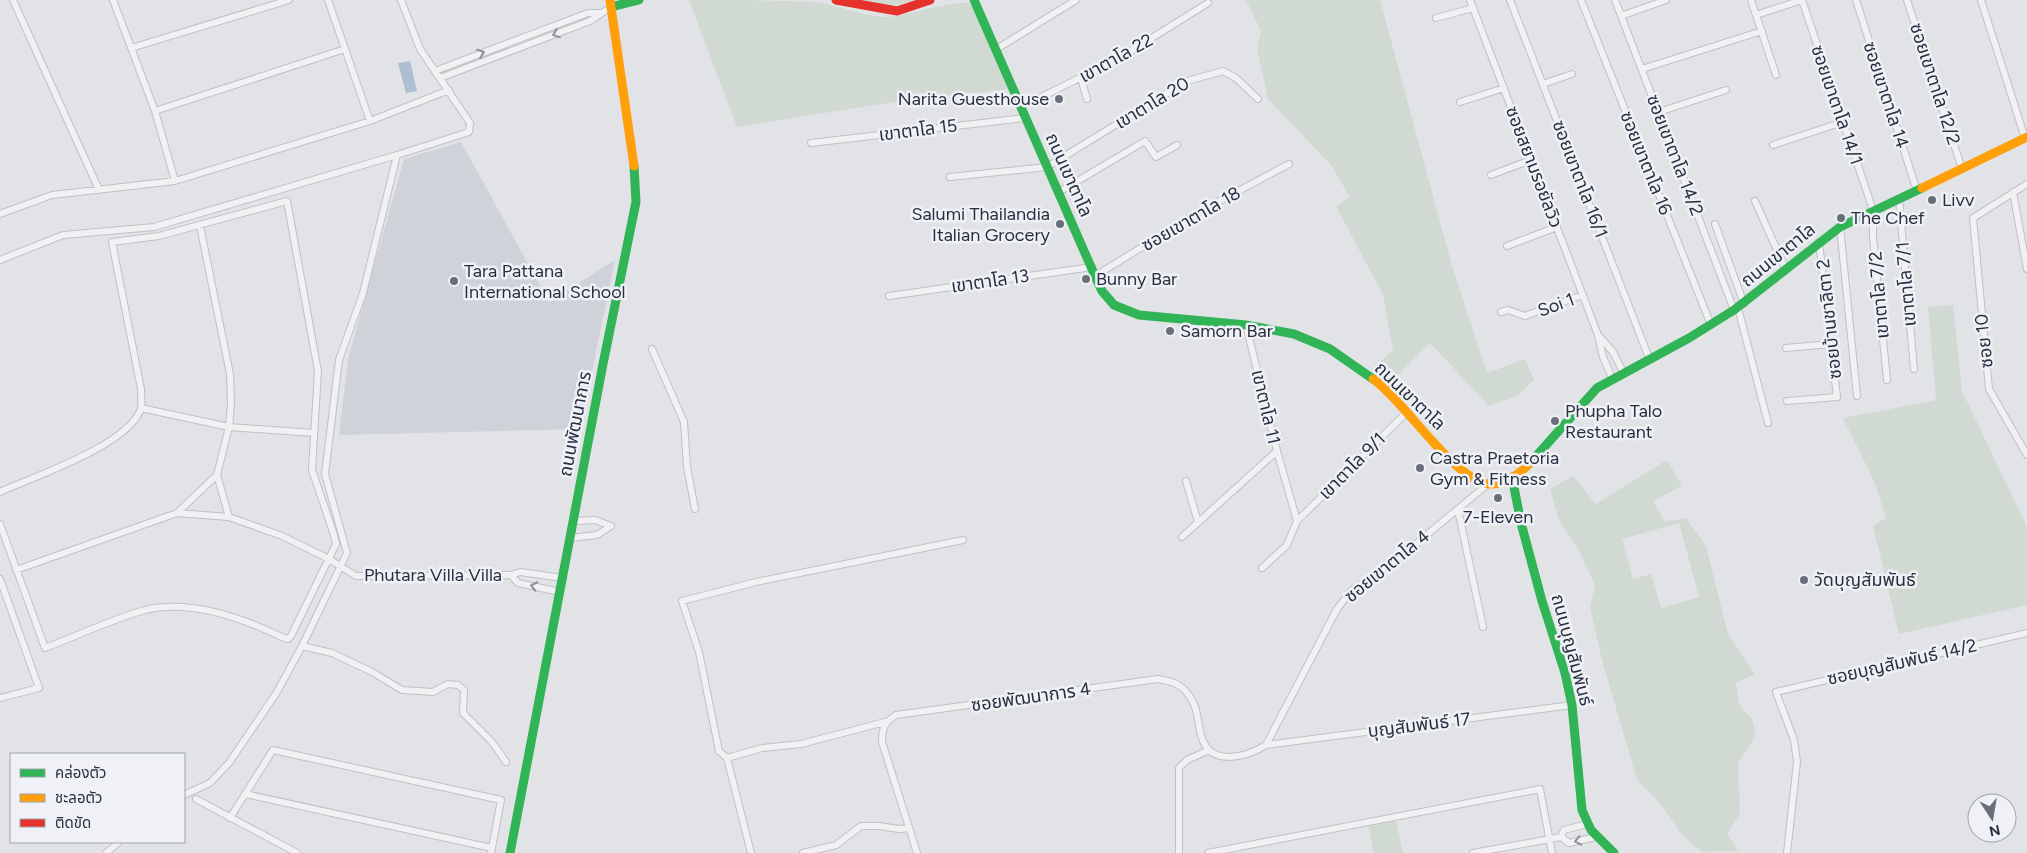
<svg xmlns="http://www.w3.org/2000/svg" width="2027" height="853" font-family="Figtree,'Noto Sans Thai',sans-serif">
  <style>
    .built { fill: #cfd2d9 }
    .green { fill: #d1dad2; fill-rule: evenodd }
    .water { fill: #b0bed1 }
    .lines { fill: none; stroke-linecap: round; stroke-linejoin: round }
    .street-casing { stroke: #bfc1c4; stroke-width: 8 }
    .street { stroke: #f1f1f3; stroke-width: 6 }
    .fast { stroke: #30b455; stroke-width: 9 }
    .slow { stroke: #ff9f0a; stroke-width: 9 }
    .jam { stroke: #e5322d; stroke-width: 9 }
    .oneway { stroke: #8c9099 }
    .poi-dot { fill: #696f79; stroke: #eff1f6; stroke-width: 2 }
    .labels { text-anchor: middle; stroke-width: 5; stroke-linejoin: round; paint-order: stroke }
    .street-label { font-size: 18px; fill: #28303f; stroke: #eff1f6 }
    .poi-label { font-size: 18px; fill: #28303f; stroke: #eff1f6; text-anchor: start }
  </style>
  <rect width="100%" height="100%" fill="#e1e3e6"/>
  <path class="built" d="M461,142L549,302L615,260L580,429L339,435L348,359L404,159Z"/>
  <path class="green" d="M689,0C731,0 774,0 815,2C838,5 865,17 886,17C904,16 956,0 968,3C981,14 1000,70 1008,89L881,104L737,127Z
    M859,0H914L895,6Z
    M1246,0H1380L1452,266L1487,373L1525,359L1534,380L1518,395L1489,406L1430,343L1389,384L1374,366L1393,351L1383,295L1336,206L1350,197L1331,165L1268,99L1257,48L1261,31Z
    M1953,305L1962,391L2027,527V605L1899,634L1873,526L1886,518L1875,483L1843,418L1936,400L1928,307Z
    M1667,460L1682,486L1653,501L1665,522L1686,518L1706,546L1728,634L1755,674L1736,683L1739,704L1752,719L1756,735L1738,763L1740,813L1727,834L1738,851L1702,852L1682,835L1659,802L1637,780L1602,660L1590,607L1595,585L1579,551L1559,520L1550,489L1573,476L1596,504ZM1679,523L1699,597L1661,608L1651,574L1633,579L1622,539Z
    M1396,820L1403,853H1374L1368,825Z"/>
  <path class="water" d="M410,61L417,91L406,93L398,63Z"/>
  <g class="lines">
    <g class="street-casing">
      <path id="street" d="M13,0L99,190
        M113,0L155,111L175,181
        M328,0L370,121
        M1470,0L1598,335L1603,357L1612,378
        M1510,0L1649,358
        M1581,0L1711,325
        M1615,0L1734,310
        M1751,0L1776,75
        M1802,0L1873,210V237L1887,380
        M1856,0L1917,191
        M1907,0L1962,169
        M1981,0L2025,138
        M1756,15L1802,0
        M1621,16L1666,0
        M1436,18L1473,8
        M131,48L289,0
        M995,50L1076,0
        M1642,69L1762,31
        M435,71L588,13H600
        M440,78L590,21L611,7
        M1081,78L1087,99
        M1543,84L1572,74
        M1460,102L1504,88
        M1021,107L1118,59L1208,3
        M155,111L345,49
        M1659,112L1726,90
        M811,143L1025,118
        M1773,145L1843,122
        M1491,175L1531,160
        M950,177L1047,167L1187,81L1223,71L1236,78L1258,99
        M2027,184L1973,218L1989,389L2027,455
        M1059,192L1145,141L1156,157L1177,145
        M2013,192L2027,269
        M1899,199L1914,369
        M1755,201L1786,270
        M0,214L52,195L175,181L370,121L449,90
        M1715,224L1744,304
        M1840,227L1857,396
        M1507,246L1557,227
        M0,260L63,235L154,227L397,155
        M1095,276L1201,211L1289,164
        M889,296L1092,267
        M1738,308L1768,423
        M1501,312L1508,310L1525,316L1582,295
        M1246,325L1277,451L1297,521L1287,545L1262,568
        M1599,336L1613,352L1623,372
        M1786,348L1832,344
        M652,349L684,422L687,467L695,509
        M1787,401L1837,397L1819,242
        M141,408L229,427L314,433
        M217,475L229,517
        M1186,481L1198,522
        M0,492C35,476 127,446 141,409C142,404 141,395 141,389L112,242L159,236L287,201L318,371L312,470L334,535L336,544L291,636L288,639L284,638C243,618 190,599 145,610C112,619 77,636 45,648L0,524
        M1458,510L1483,627
        M177,513L217,475L229,427L231,403L230,374L200,226
        M574,521L595,520L611,526
        M1297,521L1407,412
        M1182,537L1277,451
        M570,538L597,535L611,526
        M16,570L177,513L229,517L282,536L329,559L356,576L511,575L520,572L563,578
        M511,575L518,583L560,592
        M0,579L39,688L0,698
        M302,646L332,653L372,672L402,690L433,692L448,684L458,685L464,690L463,713L492,742L506,762
        M885,722L801,744L762,748L727,758L719,751L699,652L682,601L756,582L963,540
        M1266,745L1337,609L1351,591L1400,557L1488,484
        M727,758L751,853
        M245,794L492,848
        M184,795L210,783L229,763L277,692L302,646L347,553L325,474L339,360L363,293L397,155L469,132L470,123L420,49L401,0
        M196,799L297,853
        M230,818L273,750L501,800L491,853
        M1561,837L1569,843L1596,837
        M1561,837L1564,830L1587,824
        M106,853L119,842
        M803,853L836,845L861,826H879L899,829L909,828
        M917,853L882,742C882,728 884,723 896,715L1158,679C1170,681 1180,683 1188,694C1198,706 1197,720 1201,735C1209,767 1245,758 1266,745L1572,705
        M1179,853V768L1187,760L1209,750
        M1208,853L1540,789L1552,853
        M1473,853L1561,837
        M1787,853L1797,762L1794,740L1776,692L2027,633"/>
    </g>
    <use href="#street" class="street"/>
    <path class="fast" d="M974,0L1095,276L1102,291L1114,305L1139,315L1246,325L1294,334L1330,349L1373,379
      M611,7L639,0
      M1530,463L1597,388L1689,338L1734,310L1840,227L1922,188
      M1512,477L1521,523L1542,601L1565,673L1572,705L1582,810L1591,830L1614,853
      M510,853L603,364L636,202L634,166"/>
    <path class="slow" d="M610,0L634,166
      M1922,188L2027,137
      M1373,379C1404,400 1455,482 1490,484C1505,485 1520,473 1530,463"/>
    <path class="jam" d="M836,0L897,11L930,0"/>
  </g>
  <defs><path id="oneway-chevron" d="M-2-3.5L2.5 0L-2 3.5" fill="none" stroke-width="1.6" stroke-linecap="round" stroke-linejoin="round" transform="scale(1.25)"/></defs>
  <g class="oneway">
    <use href="#oneway-chevron" transform="translate(556 34) rotate(159)"/>
    <use href="#oneway-chevron" transform="translate(481 53) rotate(-21)"/>
    <use href="#oneway-chevron" transform="translate(534 586) rotate(-168)"/>
    <use href="#oneway-chevron" transform="translate(1578 841) rotate(167)"/>
  </g>
  <g class="poi-dot">
    <circle cx="1059" cy="99" r="5"/>
    <circle cx="1932" cy="200" r="5"/>
    <circle cx="1841" cy="218" r="5"/>
    <circle cx="1060" cy="224" r="5"/>
    <circle cx="1086" cy="279" r="5"/>
    <circle cx="454" cy="281" r="5"/>
    <circle cx="1170" cy="331" r="5"/>
    <circle cx="1555" cy="421" r="5"/>
    <circle cx="1420" cy="468" r="5"/>
    <circle cx="1498" cy="498" r="5"/>
    <circle cx="1804" cy="580" r="5"/>
  </g>
  <g class="labels">
    <g class="street-label">
      <text transform="translate(1116 58) rotate(-29)" y="6">เขาตาโล 22</text>
      <text transform="translate(1935 84) rotate(72)" y="6">ซอยเขาตาโล 12/2</text>
      <text transform="translate(1886 95) rotate(72)" y="6">ซอยเขาตาโล 14</text>
      <text transform="translate(1152 103) rotate(-31)" y="6">เขาตาโล 20</text>
      <text transform="translate(1837 105) rotate(71)" y="6">ซอยเขาตาโล 14/1</text>
      <text transform="translate(918 130) rotate(-7)" y="6">เขาตาโล 15</text>
      <text transform="translate(1675 155) rotate(69)" y="6">ซอยเขาตาโล 14/2</text>
      <text transform="translate(1646 163) rotate(68)" y="6">ซอยเขาตาโล 16</text>
      <text transform="translate(1534 167) rotate(69)" y="6">ซอยสยามรอยัลวิว</text>
      <text transform="translate(1069 175) rotate(66)" y="6">ถนนเขาตาโล</text>
      <text transform="translate(1580 179) rotate(69)" y="6">ซอยเขาตาโล 16/1</text>
      <text transform="translate(1191 219) rotate(-30)" y="6">ซอยเขาตาโล 18</text>
      <text transform="translate(1778 255) rotate(-39)" y="6">ถนนเขาตาโล</text>
      <text transform="translate(990 281) rotate(-8)" y="6">เขาตาโล 13</text>
      <text transform="translate(1906 284) rotate(-95)" y="6">เขาตาโล 7/1</text>
      <text transform="translate(1879 295) rotate(-95)" y="6">เขาตาโล 7/2</text>
      <text transform="translate(1556 305) rotate(-20)" y="6">Soi 1</text>
      <text transform="translate(1829 319) rotate(-96)" y="6">ซอยบ้านชาลิตา 2</text>
      <text transform="translate(1984 341) rotate(-96)" y="6">ซอย 10</text>
      <text transform="translate(1410 396) rotate(44)" y="6">ถนนเขาตาโล</text>
      <text transform="translate(1266 407) rotate(77)" y="6">เขาตาโล 11</text>
      <text transform="translate(575 424) rotate(-79)" y="6">ถนนพัฒนาการ</text>
      <text transform="translate(1352 466) rotate(-45)" y="6">เขาตาโล 9/1</text>
      <text transform="translate(1387 566) rotate(-39)" y="6">ซอยเขาตาโล 4</text>
      <text x="433" y="581">Phutara Villa Villa</text>
      <text transform="translate(1572 650) rotate(75)" y="6">ถนนบุญสัมพันธ์</text>
      <text transform="translate(1902 662) rotate(-13)" y="6">ซอยบุญสัมพันธ์ 14/2</text>
      <text transform="translate(1031 697) rotate(-8)" y="6">ซอยพัฒนาการ 4</text>
      <text transform="translate(1419 725) rotate(-7)" y="6">บุญสัมพันธ์ 17</text>
    </g>
    <g class="poi-label">
      <text x="1049" y="105" text-anchor="end">Narita Guesthouse</text>
      <text x="1942" y="206">Livv</text>
      <text x="1050" y="220" text-anchor="end">Salumi Thailandia<tspan x="1050" dy="21">Italian Grocery</tspan></text>
      <text x="1851" y="224">The Chef</text>
      <text x="464" y="277">Tara Pattana<tspan x="464" dy="21">International School</tspan></text>
      <text x="1096" y="285">Bunny Bar</text>
      <text x="1180" y="337">Samorn Bar</text>
      <text x="1565" y="417">Phupha Talo<tspan x="1565" dy="21">Restaurant</tspan></text>
      <text x="1430" y="464">Castra Praetoria<tspan x="1430" dy="21">Gym &amp; Fitness</tspan></text>
      <text x="1498" y="523" text-anchor="middle">7-Eleven</text>
      <text x="1814" y="586">วัดบุญสัมพันธ์</text>
    </g>
  </g>
  <rect x="10" y="753" width="175" height="90" fill="#eff1f6" stroke="#9fa4ad"/>
  <rect x="20" y="769" width="25" height="8" fill="#30b455" stroke="#9fa4ad"/>
  <text x="55" y="778" font-size="15" fill="#28303f">คล่องตัว</text>
  <rect x="20" y="794" width="25" height="8" fill="#ff9f0a" stroke="#9fa4ad"/>
  <text x="55" y="803" font-size="15" fill="#28303f">ชะลอตัว</text>
  <rect x="20" y="819" width="25" height="8" fill="#e5322d" stroke="#9fa4ad"/>
  <text x="55" y="828" font-size="15" fill="#28303f">ติดขัด</text>
  <g transform="translate(1992 818) rotate(168)"><circle r="24" fill="#eff1f6" stroke="#9fa4ad"/>
  <path d="M0-4L9 19L0 12L-9 19Z" fill="#696f79"/>
  <text y="-8" font-size="14" font-weight="bold" text-anchor="middle" fill="#28303f">N</text>
  </g>
</svg>
